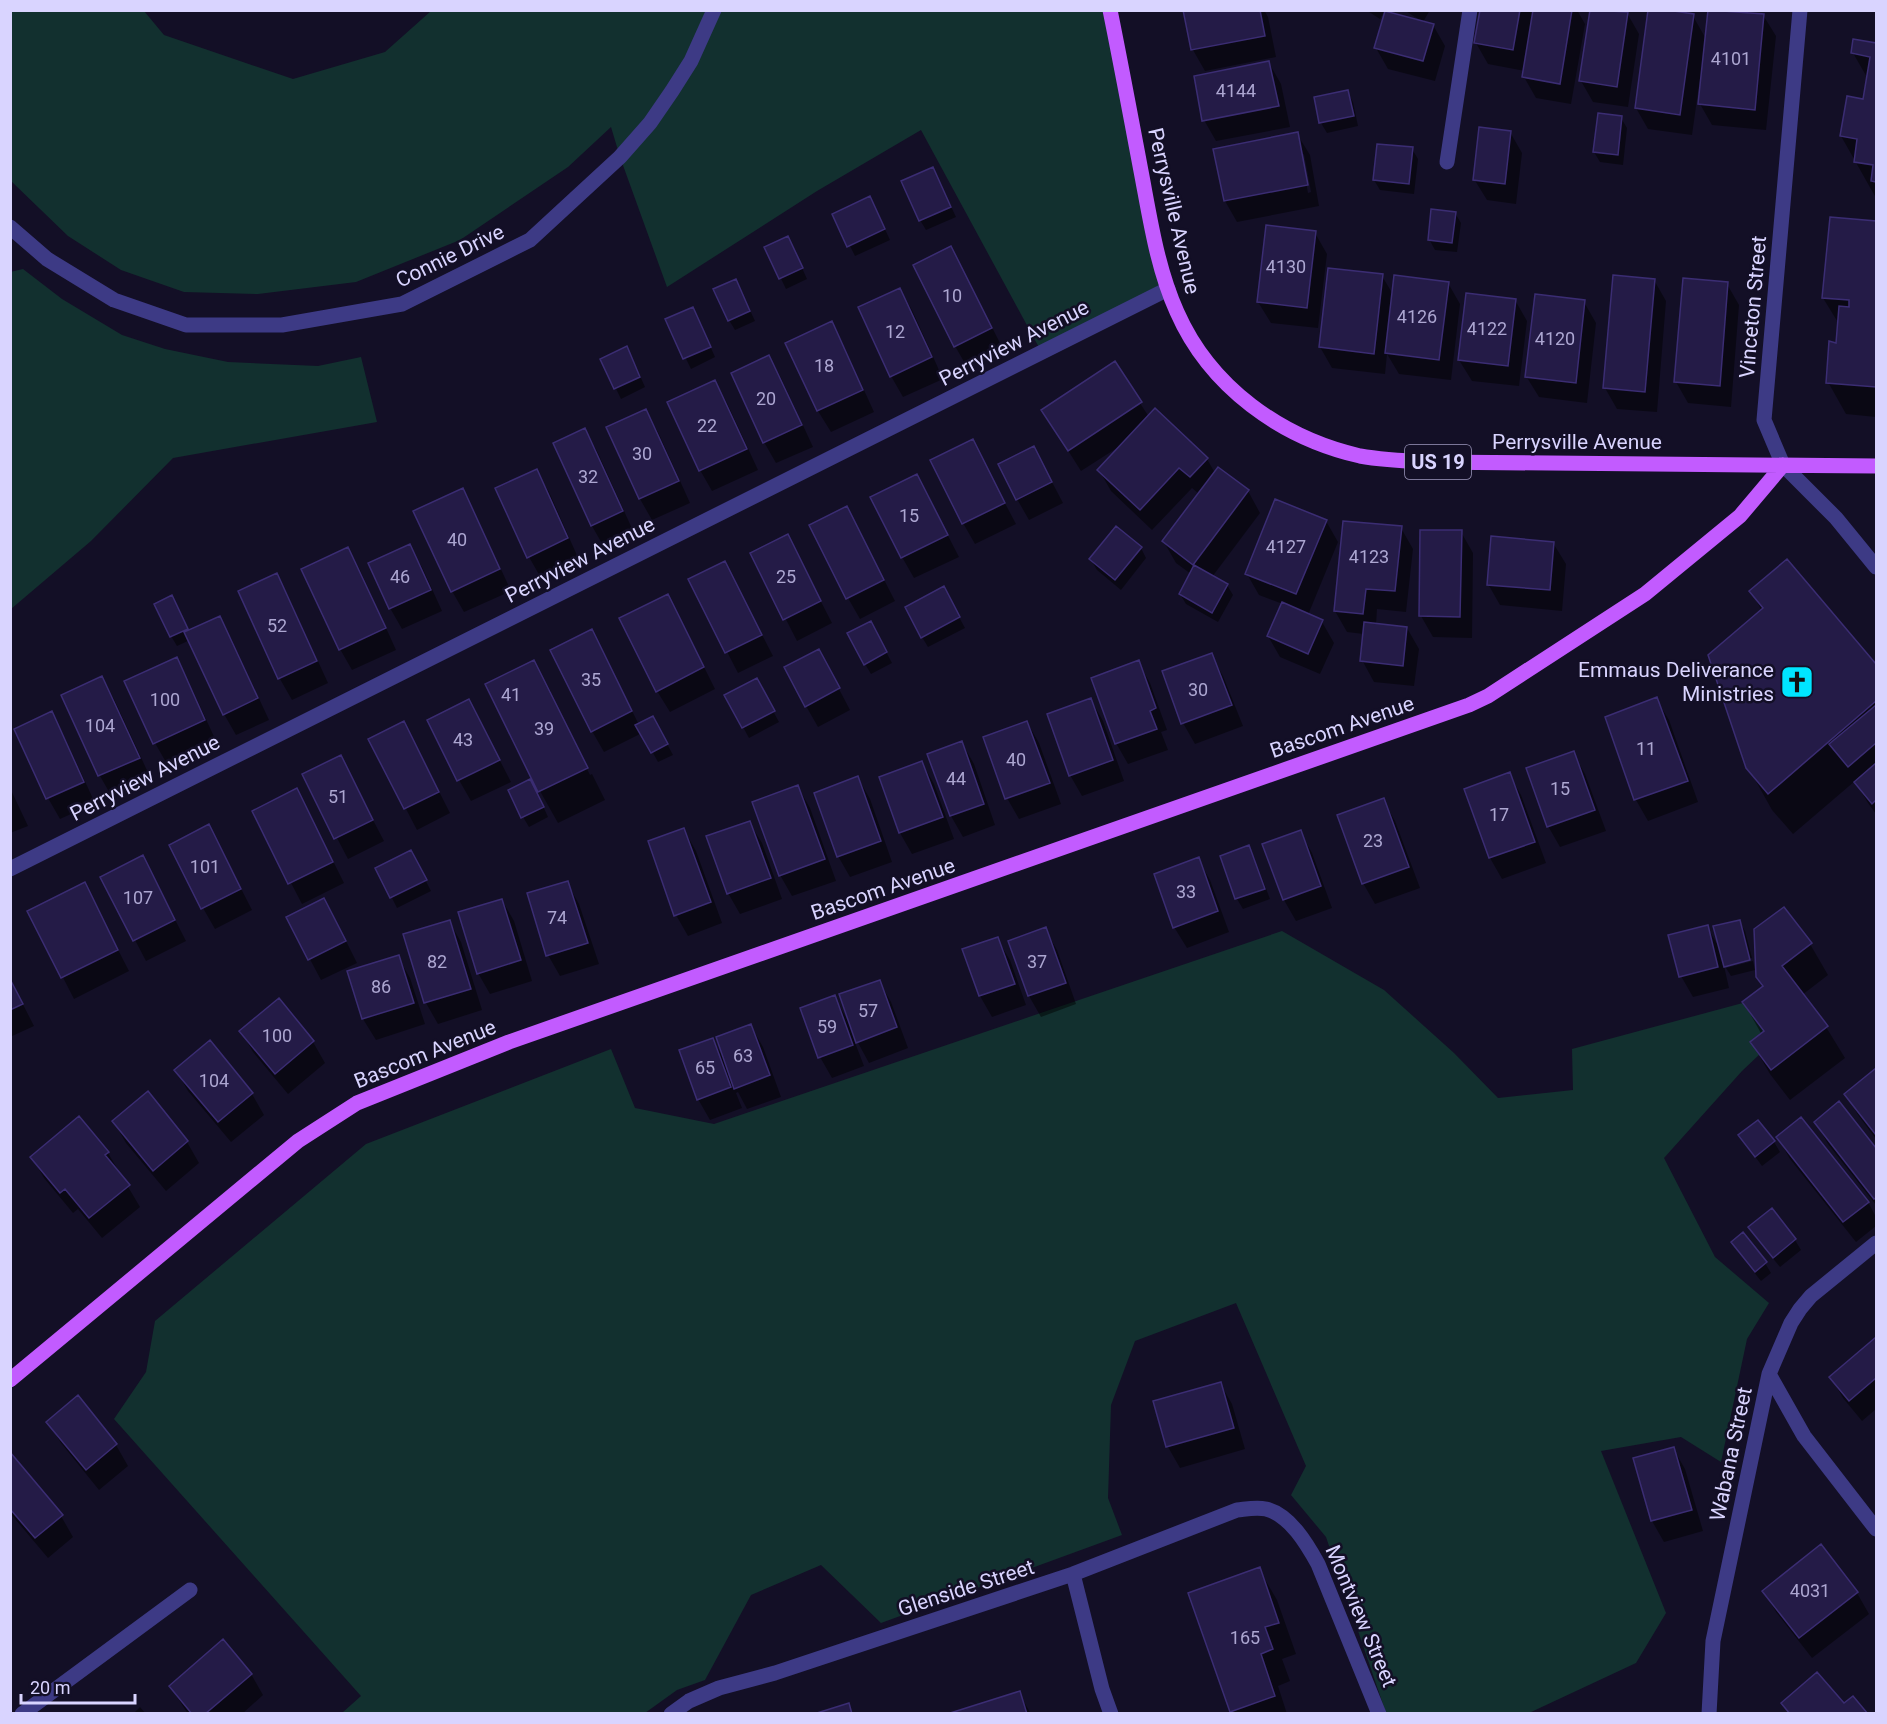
<svg xmlns="http://www.w3.org/2000/svg" width="1887" height="1724" font-family="Roboto,sans-serif">
  <style>
    .green { fill: #12302f }
    .shadow { fill: #0007; fill-rule: evenodd }
    .building { fill: #241b47; stroke: #3b2d73; stroke-width: 1.5 }
    .lines { fill: none; stroke-linecap: round; stroke-linejoin: round }
    .lane { stroke: #3d3a85; stroke-width: 15 }
    .street { stroke: #3d3a85; stroke-width: 15 }
    .primary { stroke: #c25bff; stroke-width: 15 }
    .labels { text-anchor: middle; stroke-width: 5; stroke-linejoin: round; paint-order: stroke }
    .number-label { font-size: 18px; fill: #aca6d1 }
    .shield { fill: #130f26; stroke: #9e99be; stroke-width: 1.5 }
    .shield-label { font-size: 20px; font-weight: bold; fill: #d9d4ff }
    .street-label { font-size: 21px; fill: #d9d4ff; stroke: #130f26 }
    .poi-label { font-size: 21px; fill: #d9d4ff; stroke: #130f26; text-anchor: end }
  </style>
  <rect width="100%" height="100%" fill="#130f26"/>
  <path class="green" d="M10,11H144L164,35L293,79L385,52L431,11H1110L1168,289L1042,353L921,130L817,191L667,287L620,157L611,127L568,167L460,240L356,282L258,294L184,292L121,270L68,236L11,181Z
    M23,269L62,299L122,335L165,349L228,362L318,366L361,357L377,422L173,458L91,541L11,609L10,272Z
    M1282,931L1384,990L1454,1053L1498,1098L1573,1090L1572,1049L1765,997L1782,1033L1742,1071L1664,1158L1715,1257L1769,1303L1747,1339L1721,1462L1681,1437L1601,1451L1666,1613L1636,1663L1529,1713H1386L1326,1537L1291,1495L1306,1466L1236,1303L1135,1341L1111,1405L1108,1498L1122,1535L881,1623L821,1565L751,1595L705,1680L677,1690L645,1713H342L361,1696L114,1419L146,1372L155,1321L366,1144L611,1049L635,1108L714,1124Z"/>
  <path class="shadow" d="M1185,10H1264L1268,17L1276,57L1205,71L1193,50Z
    M1366,10H1385L1380,19Z
    M1404,10H1430L1423,22Z
    M1482,10H1577L1585,24L1571,104L1536,98L1524,77L1525,71L1488,64L1476,43Z
    M1592,10H1611L1627,13L1639,34L1628,107L1593,102L1581,81Z
    M1763,15L1776,36L1766,130L1712,125L1700,104L1702,78H1700L1692,135L1648,129L1636,108L1693,16L1706,39Z
    M1433,25L1445,46L1435,81L1388,69L1376,48Z
    M1855,41L1876,45V198L1841,136L1865,100L1868,79L1853,53Z
    M1269,63L1281,84L1290,127L1216,141L1204,120Z
    M1347,92L1353,102L1358,126L1327,133L1321,123Z
    M1621,118L1627,128L1623,165L1600,162L1594,152Z
    M1510,132L1522,153L1516,204L1487,200L1474,179Z
    M1297,134L1310,155L1319,206L1237,222L1225,201L1214,150ZM1301,154H1304L1311,192L1308,193Z
    M1412,149L1418,159L1414,194L1380,190L1374,180Z
    M938,179L956,217L926,230L920,220Z
    M875,208L890,240L855,256L834,214Z
    M1455,213L1461,223L1457,252L1435,250L1429,239Z
    M1831,219L1876,222V417L1846,414L1828,382L1837,344L1839,324L1823,298Z
    M1315,233L1327,254L1318,328L1271,323L1258,302Z
    M766,248H793L807,279L786,289Z
    M962,268L1003,349L967,367L955,346Z
    M1382,276L1394,296L1448,283L1460,304L1451,380L1399,374L1387,354L1385,374L1332,368L1320,347Z
    M1654,280L1666,301L1657,412L1617,409L1605,388Z
    M1727,284L1739,305L1731,407L1688,403L1676,382Z
    M900,290L912,310L943,379L903,397L891,376Z
    M741,291L755,321L735,330L729,320Z
    M1515,300L1527,321L1519,386L1472,381L1459,360Z
    M1584,302L1596,323L1587,403L1539,397L1526,376Z
    M698,319L715,357L691,369L667,320Z
    M831,323L843,344L874,412L831,432L818,411L787,343Z
    M769,357L781,378L813,447L776,463L764,442L733,374Z
    M632,358L645,387L621,399L602,360Z
    M1114,363L1149,417L1207,459L1215,473L1248,491L1260,513L1212,577L1227,585L1233,595L1218,622L1186,604L1180,594L1191,574L1176,563L1164,542L1199,494L1192,488L1152,530L1111,491L1099,470L1120,446L1081,471L1043,411Z
    M715,382L727,403L758,470L712,491L700,470Z
    M646,411L658,432L690,503L652,520L640,499L608,428Z
    M585,430L597,451L634,533L604,547L592,526L555,444Z
    M972,441L1016,524L975,544L963,523Z
    M1034,448L1063,503L1029,520L1017,499Z
    M536,471L549,492L579,560L541,578L529,557Z
    M462,490L474,511L511,591L464,612L452,591Z
    M928,497L959,557L914,578L902,557Z
    M847,508L895,601L860,619L848,598Z
    M1326,521L1338,542L1308,615L1322,622L1334,643L1320,674L1280,657L1268,636L1283,604L1259,595L1247,574Z
    M1401,528L1413,549L1406,612L1377,609L1376,625L1407,628L1419,649L1414,686L1374,682L1362,660L1364,634L1347,632L1335,611Z
    M1461,532L1473,553L1472,638L1433,637L1421,616Z
    M787,536L832,623L797,641L752,553Z
    M1553,543L1566,564L1562,611L1500,605L1488,584Z
    M409,546L422,567L442,611L402,629L390,608Z
    M1141,548L1146,558L1121,590L1097,570L1091,560Z
    M348,549L360,570L396,650L352,670L340,649Z
    M1787,561L1876,666V814L1868,803L1855,781L1793,834L1772,810L1748,767L1762,611L1751,591Z
    M725,563L773,656L738,673L690,580Z
    M276,575L288,596L328,683L292,700L280,679L240,591Z
    M943,588L965,628L928,647L922,637Z
    M177,607L188,631L219,617L231,638L269,720L236,735L224,714L190,640L177,646L171,636Z
    M679,617L715,689L670,712L657,691Z
    M876,633L892,663L871,674L865,664Z
    M603,652L639,725L658,727L673,755L658,762L642,733L604,752L592,731Z
    M1211,655L1223,676L1243,726L1195,744L1183,723Z
    M176,659L188,680L216,741L167,764L155,743Z
    M534,662L551,692H549L590,775L592,774L605,800L558,823L540,791Z
    M1138,662L1150,683L1167,730L1161,732L1168,750L1128,764L1116,743Z
    M830,672L850,710L818,727L806,706Z
    M102,678L114,699L151,779L112,797L100,776L63,696Z
    M756,680L779,722L749,738L726,696Z
    M1656,699L1669,720L1698,802L1648,821L1636,800L1607,718Z
    M1091,700L1103,721L1124,781L1082,796L1070,775Z
    M469,701L511,782L471,801L459,780Z
    M51,713L63,734L95,803L60,819L48,798L16,730Z
    M1027,722L1039,743L1061,804L1019,819L1007,798Z
    M370,740L415,744L450,813L417,830Z
    M962,743L974,764L995,825L963,837L951,816L929,755Z
    M1573,753L1585,774L1606,831L1560,847L1548,826Z
    M340,757L384,841L348,859L304,775Z
    M922,763L934,784L954,839L912,854L900,833Z
    M1509,774L1521,795L1546,863L1502,879L1490,858L1466,790Z
    M858,778L870,799L892,862L850,877L838,856Z
    M798,787L810,808L836,881L792,896L780,875Z
    M10,788L28,826L10,833Z
    M536,791L548,817L529,827L523,817Z
    M1383,800L1395,821L1420,888L1375,904L1363,883Z
    M308,811L344,883L302,904L254,812Z
    M749,822L762,843L782,899L740,914L728,893Z
    M209,826L252,910L215,929L203,908Z
    M684,830L696,851L722,923L688,936L676,915Z
    M1300,832L1312,853L1332,908L1296,921L1284,900L1264,845Z
    M1248,847L1254,857L1270,899L1243,909L1237,899L1222,857Z
    M143,857L186,941L146,961L102,877Z
    M1198,859L1210,880L1229,932L1187,948L1174,927Z
    M416,862L431,891L397,908L377,868Z
    M567,883L579,904L599,964L560,976L548,955Z
    M84,884L129,971L74,999L29,911Z
    M502,900L514,921L532,981L490,994L478,973Z
    M288,918L336,921L357,963L321,980Z
    M449,921L461,942L482,1010L438,1024L426,1003L405,935Z
    M1739,921L1745,931L1752,958L1724,966L1729,988L1693,997L1681,976L1707,927L1719,947Z
    M1045,929L1057,950L1076,1004L1041,1017L1029,996L1010,942Z
    M997,939L1010,960L1026,1005L992,1017L980,996L964,950Z
    M1810,944L1828,975L1802,995L1826,1027L1845,1058L1790,1100L1770,1074L1752,1043L1762,1035L1744,1003L1763,988L1757,977Z
    M398,957L410,978L425,1024L376,1040L363,1019L349,972Z
    M1753,961L1755,970L1731,976L1726,968Z
    M10,979L34,1026L10,1037Z
    M879,981L891,1002L908,1048L869,1063L856,1039L854,1040L864,1066L832,1078L820,1057L834,996L848,1021Z
    M751,1026L763,1047L781,1097L747,1109L738,1092L736,1093L742,1108L710,1120L698,1099L712,1039L723,1057Z
    M241,1031L313,1042L325,1063L288,1094L253,1052Z
    M210,1043L252,1094L264,1115L231,1142L188,1091L176,1070Z
    M1876,1070V1139L1858,1115L1846,1094Z
    M1839,1104L1876,1150V1205L1828,1144L1816,1123Z
    M114,1122L187,1142L199,1163L166,1191L126,1143Z
    M1740,1136L1774,1142L1780,1152L1762,1166Z
    M1778,1138L1868,1202L1876,1217V1226L1856,1242L1790,1159Z
    M108,1153L140,1207L102,1238L78,1209L73,1213L44,1178L32,1157Z
    M1772,1211L1795,1240L1801,1250L1780,1267L1756,1238L1750,1228Z
    M1733,1242L1765,1263L1771,1273L1761,1281L1738,1252Z
    M1876,1339V1409L1862,1421L1843,1398L1831,1377Z
    M1220,1383L1232,1404L1245,1449L1180,1468L1168,1447L1154,1402Z
    M77,1398L116,1445L128,1466L99,1490L61,1443L48,1422Z
    M1673,1448L1685,1469L1703,1531L1664,1542L1652,1521Z
    M10,1454L61,1516L73,1537L48,1558L10,1513Z
    M1259,1569L1277,1600L1296,1654L1282,1659L1290,1681L1278,1686L1287,1714H1232L1231,1712Z
    M1764,1591L1857,1593L1869,1614L1812,1658L1776,1612Z
    M251,1674L263,1695L242,1714H188L170,1686Z
    M1019,1693L1031,1714H952Z
    M140,1707L146,1714H133Z"/>
  <path class="building" d="M1183,10H1260L1265,36L1191,50Z
    M1480,10H1520L1513,50L1474,43Z
    M1533,10H1572L1560,84L1522,77Z
    M1590,10L1628,12L1617,87L1579,81Z
    M1648,10H1667L1694,14L1680,115L1635,108Z
    M1708,10L1764,14L1755,110L1698,104Z
    M1385,11L1434,24L1423,61L1374,48Z
    M1853,39L1876,43V182L1871,181L1873,165L1854,162L1857,139L1840,136L1847,96L1863,99L1870,57L1851,53Z
    M1269,61L1279,106L1202,121L1194,76Z
    M1348,90L1354,116L1319,123L1314,97Z
    M1598,113L1622,116L1618,155L1593,152Z
    M1479,127L1511,131L1505,184L1473,180Z
    M1298,132L1308,185L1224,201L1213,149Z
    M1377,144L1413,147L1409,184L1373,180Z
    M933,167L951,207L919,221L901,181Z
    M870,196L885,229L847,247L832,214Z
    M1431,209L1456,212L1452,243L1428,240Z
    M1830,217L1876,221V387L1826,383L1829,341L1836,343L1839,306L1849,307V300L1822,298Z
    M1266,225L1316,231L1307,308L1257,302Z
    M788,236L803,268L779,279L764,247Z
    M951,246L992,328L954,347L913,265Z
    M1328,268L1383,274L1374,354L1319,347Z
    M1394,275L1449,282L1439,360L1385,353Z
    M1613,275L1655,279L1645,392L1603,388Z
    M1683,278L1728,282L1720,386L1674,382Z
    M736,279L750,311L728,321L713,289Z
    M900,288L932,357L890,377L858,307Z
    M1466,293L1516,299L1508,366L1458,360Z
    M1535,294L1585,300L1576,383L1525,377Z
    M693,307L711,347L683,359L665,319Z
    M832,321L863,390L817,411L785,343Z
    M627,346L640,377L614,389L600,359Z
    M769,355L802,425L763,443L731,373Z
    M1115,361L1142,402L1068,451L1041,410Z
    M715,380L747,449L699,471L667,402Z
    M1155,408L1208,458L1190,477L1179,468L1140,510L1097,470Z
    M646,409L679,481L639,499L606,427Z
    M585,428L623,511L591,526L553,443Z
    M973,439L1005,503L962,524L930,460Z
    M1034,446L1052,482L1016,500L998,464Z
    M1218,467L1249,490L1193,565L1162,541Z
    M537,469L568,538L527,558L495,488Z
    M917,474L948,535L901,558L870,497Z
    M463,488L500,569L451,592L413,511Z
    M1275,499L1327,520L1296,594L1245,574Z
    M847,506L884,580L846,599L809,525Z
    M1343,521L1402,526L1395,591L1366,589L1363,614L1334,611Z
    M1116,526L1142,547L1115,580L1089,559Z
    M1420,530H1462L1460,617L1419,616Z
    M788,534L821,601L783,620L750,553Z
    M1491,536L1554,542L1550,590L1487,585Z
    M410,544L431,590L389,609L368,563Z
    M348,547L386,628L339,650L301,569Z
    M1787,559L1876,664V701L1768,794L1746,768L1708,655L1763,608L1749,591Z
    M725,561L762,635L725,653L688,579Z
    M1194,565L1228,584L1212,613L1179,594Z
    M277,573L317,661L278,679L238,591Z
    M944,586L960,617L921,638L905,607Z
    M668,594L704,667L656,692L619,618Z
    M172,595L188,629L170,637L154,604Z
    M1282,602L1323,620L1308,654L1267,636Z
    M220,616L258,698L223,715L184,632Z
    M871,621L887,652L864,665L847,633Z
    M1364,622L1407,627L1403,666L1360,661Z
    M592,629L632,711L591,732L550,650Z
    M819,649L840,688L805,707L784,667Z
    M1212,653L1232,705L1181,724L1162,671Z
    M177,657L205,720L153,744L124,681Z
    M534,660L588,768L538,792L485,684Z
    M1139,660L1156,708L1150,711L1157,729L1115,744L1091,678Z
    M102,676L140,758L98,776L61,695Z
    M757,678L775,711L742,728L724,695Z
    M1657,697L1688,781L1634,800L1605,717Z
    M1091,698L1113,760L1069,776L1047,714Z
    M469,699L500,760L457,781L427,720Z
    M1876,705V743L1848,767L1829,744Z
    M52,711L84,782L46,799L14,729Z
    M653,716L668,744L651,753L635,725Z
    M404,721L439,792L404,809L368,739Z
    M1027,721L1050,783L1005,799L983,737Z
    M962,741L984,804L950,816L927,754Z
    M1574,751L1595,810L1547,827L1526,768Z
    M341,755L373,820L334,839L302,774Z
    M922,761L943,817L899,833L879,777Z
    M1876,763V800L1872,804L1854,782Z
    M1510,772L1535,842L1489,858L1464,789Z
    M858,776L881,841L837,857L814,793Z
    M530,779L544,807L521,818L508,790Z
    M798,785L825,859L779,876L752,802Z
    M297,788L333,862L288,884L252,811Z
    M1384,798L1409,867L1362,884L1337,815Z
    M750,821L771,878L727,894L706,836Z
    M209,824L241,889L201,909L169,845Z
    M684,828L711,902L674,916L648,841Z
    M1301,830L1321,886L1283,900L1262,844Z
    M1249,845L1265,889L1235,899L1220,856Z
    M411,850L427,880L390,898L375,868Z
    M143,855L175,920L133,941L100,877Z
    M1199,857L1218,911L1173,928L1154,874Z
    M568,881L588,943L546,956L527,893Z
    M85,882L118,950L61,978L27,911Z
    M324,898L346,941L308,960L286,917Z
    M502,899L521,960L477,974L458,912Z
    M1784,907L1812,943L1782,966L1828,1026L1771,1070L1750,1042L1764,1031L1742,1002L1763,986L1756,977L1754,929Z
    M450,920L471,989L424,1003L403,934Z
    M1740,920L1750,960L1724,967L1713,926Z
    M1708,925L1718,967L1679,977L1668,935Z
    M1046,927L1066,983L1028,996L1008,941Z
    M998,937L1015,984L979,996L962,949Z
    M399,955L414,1003L362,1019L347,971Z
    M10,979L23,1004L10,1010Z
    M880,980L897,1027L856,1043L839,994Z
    M835,995L853,1045L818,1058L800,1008Z
    M279,998L314,1041L275,1074L239,1031Z
    M751,1024L770,1075L734,1089L716,1037Z
    M713,1038L731,1087L697,1100L679,1050Z
    M210,1040L253,1093L218,1122L174,1070Z
    M1876,1068V1135L1844,1094Z
    M148,1091L188,1141L153,1171L112,1121Z
    M1839,1101L1876,1148V1198L1874,1199L1814,1122Z
    M79,1116L109,1152L105,1155L130,1185L89,1218L65,1189L60,1193L30,1157Z
    M1801,1117L1869,1202L1843,1222L1776,1137Z
    M1758,1120L1775,1141L1755,1157L1738,1135Z
    M1772,1208L1796,1239L1773,1258L1748,1227Z
    M1743,1232L1767,1262L1755,1272L1731,1242Z
    M1876,1337V1378L1849,1401L1829,1377Z
    M1221,1382L1234,1428L1166,1447L1153,1401Z
    M78,1395L117,1444L86,1470L46,1422Z
    M1674,1447L1692,1510L1651,1521L1633,1458Z
    M10,1452L63,1515L35,1538L10,1509Z
    M1821,1544L1858,1592L1799,1638L1762,1591Z
    M1260,1567L1279,1623L1265,1627L1273,1649L1261,1654L1275,1696L1230,1712L1188,1593Z
    M223,1639L252,1674L205,1714H192L169,1686Z
    M1817,1672L1844,1703L1853,1696L1868,1714H1790L1781,1703Z
    M1020,1691L1027,1714H947Z
    M849,1703L852,1714L817,1713Z"/>
  <g class="lines">
    <path class="lane" d="M1447,162L1470,10"/>
    <path class="street" d="M1800,10L1764,420L1783,465L1836,518L1876,567
      M10,227L47,259L114,300L186,325H282L402,304L530,240L620,157L650,123L672,91L691,61L714,10
      M10,869L1168,289
      M1769,1374L1804,1436L1876,1529
      M1073,1574L1102,1689L1111,1714
      M22,1714L190,1590
      M671,1714L689,1701L719,1688L775,1673L1073,1574L1237,1510C1247,1509 1256,1507 1266,1509C1290,1515 1307,1544 1318,1564L1379,1714
      M1709,1714L1713,1641L1769,1374L1791,1323L1800,1309L1811,1296L1876,1243"/>
    <path class="primary" d="M1110,10C1121,64 1131,118 1141,171C1150,218 1157,268 1177,312C1210,387 1281,438 1360,456C1382,460 1405,461 1428,462L1876,466
      M10,1380L298,1141L357,1103L509,1042L1469,705L1488,696L1645,594L1740,516L1783,465"/>
  </g>
  <defs>
    <g id="church-square" transform="scale(1.725)"><rect x="-9" y="-9" width="18" height="18" rx="4" fill="#00e5ff" stroke="#130f26"/><path d="M-1.2-6h2.4v3.5h3.3v2.4h-3.3V6h-2.4V-.1h-3.3v-2.4h3.3Z" fill="#111"/></g>
  </defs>
  <g fill-rule="evenodd">
    <use href="#church-square" x="1797" y="682"/>
  </g>
  <g class="labels">
    <g class="number-label">
      <text x="1731" y="65">4101</text>
      <text x="1236" y="97">4144</text>
      <text x="1286" y="273">4130</text>
      <text x="952" y="302">10</text>
      <text x="1417" y="323">4126</text>
      <text x="1487" y="335">4122</text>
      <text x="895" y="338">12</text>
      <text x="1555" y="345">4120</text>
      <text x="824" y="372">18</text>
      <text x="766" y="405">20</text>
      <text x="707" y="432">22</text>
      <text x="642" y="460">30</text>
      <text x="588" y="483">32</text>
      <text x="909" y="522">15</text>
      <text x="457" y="546">40</text>
      <text x="1286" y="553">4127</text>
      <text x="1369" y="563">4123</text>
      <text x="400" y="583">46</text>
      <text x="786" y="583">25</text>
      <text x="277" y="632">52</text>
      <text x="591" y="686">35</text>
      <text x="1198" y="696">30</text>
      <text x="511" y="701">41</text>
      <text x="165" y="706">100</text>
      <text x="100" y="732">104</text>
      <text x="544" y="735">39</text>
      <text x="463" y="746">43</text>
      <text x="1646" y="755">11</text>
      <text x="1016" y="766">40</text>
      <text x="956" y="785">44</text>
      <text x="1560" y="795">15</text>
      <text x="338" y="803">51</text>
      <text x="1499" y="821">17</text>
      <text x="1373" y="847">23</text>
      <text x="205" y="873">101</text>
      <text x="1186" y="898">33</text>
      <text x="138" y="904">107</text>
      <text x="557" y="924">74</text>
      <text x="437" y="968">82</text>
      <text x="1037" y="968">37</text>
      <text x="381" y="993">86</text>
      <text x="868" y="1017">57</text>
      <text x="827" y="1033">59</text>
      <text x="277" y="1042">100</text>
      <text x="743" y="1062">63</text>
      <text x="705" y="1074">65</text>
      <text x="214" y="1087">104</text>
      <text x="1810" y="1597">4031</text>
      <text x="1245" y="1644">165</text>
    </g>
    <rect class="shield" x="1405" y="445" width="66" height="34" rx="4.5"/>
    <g class="shield-label">
      <text x="1438" y="469">US 19</text>
    </g>
    <g class="street-label">
      <text transform="translate(1174 211) rotate(77)" y="7">Perrysville Avenue</text>
      <text transform="translate(450 256) rotate(-26)" y="7">Connie Drive</text>
      <text transform="translate(1753 307) rotate(-85)" y="7">Vinceton Street</text>
      <text transform="translate(1014 343) rotate(-27)" y="7">Perryview Avenue</text>
      <text x="1577" y="449">Perrysville Avenue</text>
      <text transform="translate(580 560) rotate(-27)" y="7">Perryview Avenue</text>
      <text transform="translate(1342 727) rotate(-19)" y="7">Bascom Avenue</text>
      <text transform="translate(145 778) rotate(-27)" y="7">Perryview Avenue</text>
      <text transform="translate(883 889) rotate(-19)" y="7">Bascom Avenue</text>
      <text transform="translate(425 1054) rotate(-22)" y="7">Bascom Avenue</text>
      <text transform="translate(1731 1454) rotate(-78)" y="7">Wabana Street</text>
      <text transform="translate(966 1588) rotate(-18)" y="7">Glenside Street</text>
      <text transform="translate(1361 1616) rotate(67)" y="7">Montview Street</text>
    </g>
    <g class="poi-label">
      <text x="1774" y="677">Emmaus Deliverance<tspan x="1774" dy="24">Ministries</tspan></text>
    </g>
  </g>
  <rect width="1887" height="1724" fill="none" stroke="#d9d4ff" stroke-width="24"/>
  <path d="M21 1694v9h114v-9" fill="none" stroke="#d9d4ff" stroke-width="3"/>
  <text x="30" y="1694" font-size="18" fill="#d9d4ff" stroke="#130f26" stroke-width="4.5" paint-order="stroke">20 m</text>
</svg>
